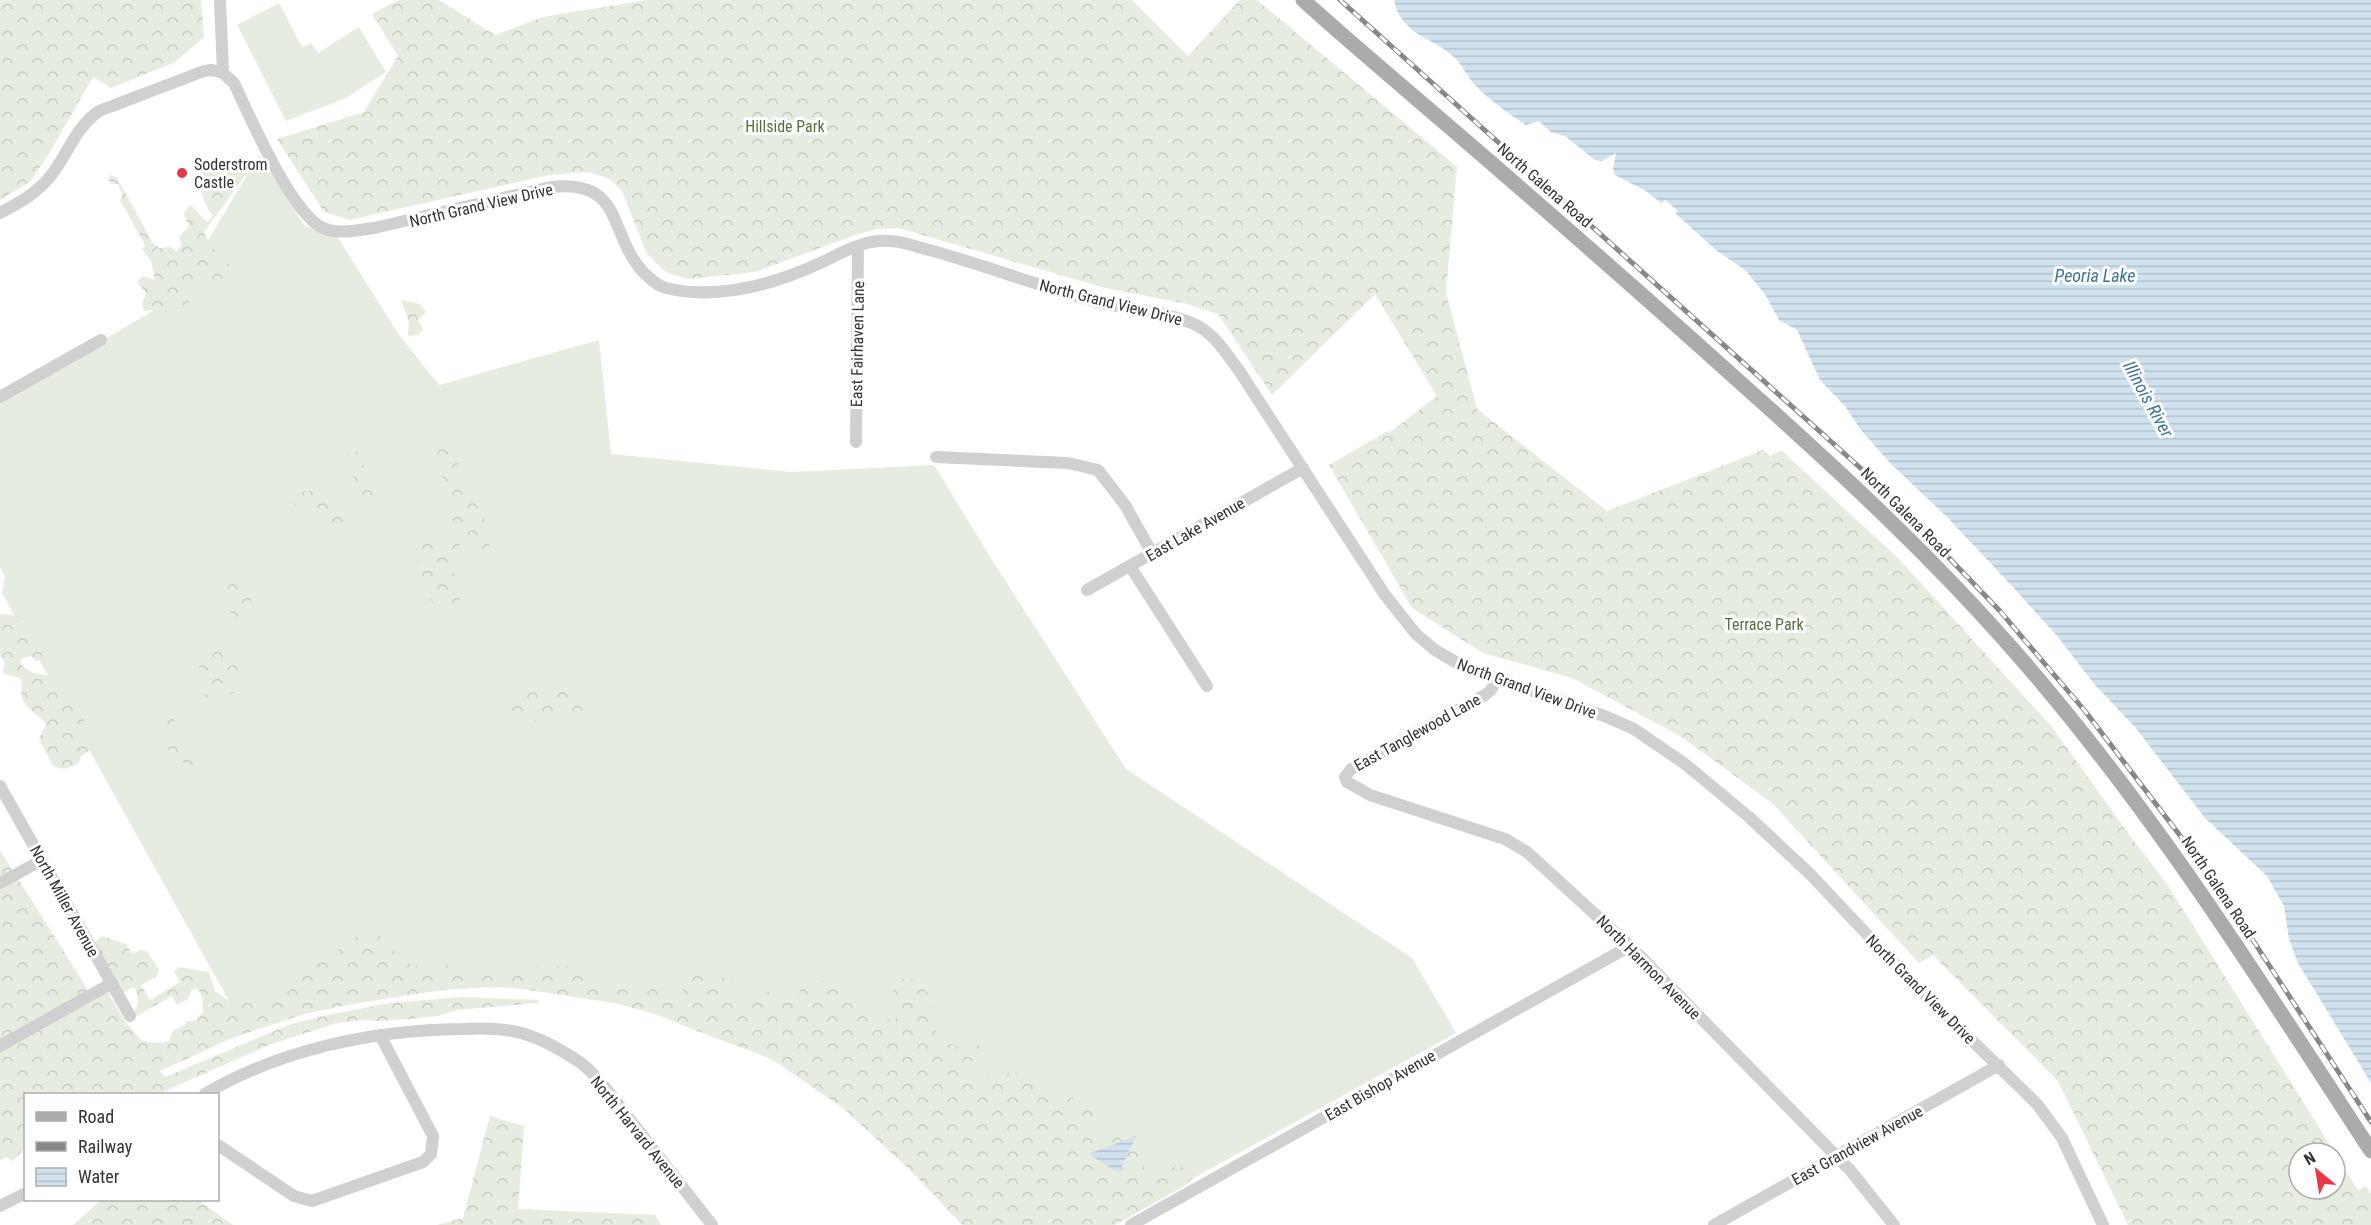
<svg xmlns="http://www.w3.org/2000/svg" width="2371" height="1225" font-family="'Roboto Condensed',sans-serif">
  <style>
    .grass { fill: #e6ecdf }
    .forest { fill: url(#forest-crowns) }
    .water { fill: url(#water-rules) }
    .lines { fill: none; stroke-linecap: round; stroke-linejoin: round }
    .minor { stroke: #d0d0d0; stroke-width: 12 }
    .major { stroke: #ababab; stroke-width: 15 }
    .rail-casing { stroke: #888; stroke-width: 5 }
    .rail { stroke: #fff; stroke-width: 3; stroke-dasharray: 9; stroke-linecap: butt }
    .poi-dot { fill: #e63946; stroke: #fff; stroke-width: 2 }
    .labels { text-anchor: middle; stroke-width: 6; stroke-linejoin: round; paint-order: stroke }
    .park-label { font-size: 16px; fill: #56703f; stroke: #fff }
    .poi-label { font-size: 16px; fill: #333; stroke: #fff; text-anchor: start }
    .street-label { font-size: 16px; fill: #333; stroke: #fff }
    .water-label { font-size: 18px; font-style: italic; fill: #3f7597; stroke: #fff }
  </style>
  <defs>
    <pattern id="forest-crowns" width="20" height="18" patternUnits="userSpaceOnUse" patternTransform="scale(1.5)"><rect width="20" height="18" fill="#e6ecdf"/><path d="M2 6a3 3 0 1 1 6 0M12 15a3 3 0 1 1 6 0" fill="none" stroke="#c6cbc0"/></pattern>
    <pattern id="water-rules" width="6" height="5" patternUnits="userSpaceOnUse" patternTransform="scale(1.5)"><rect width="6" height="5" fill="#cfe2ee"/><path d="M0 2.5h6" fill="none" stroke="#b2c2cd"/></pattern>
  </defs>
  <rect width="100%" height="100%" fill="#fff"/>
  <path class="grass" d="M279,3L302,47L311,43L318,53L359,27L386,72L346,98L286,121L237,25Z
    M259,155L304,225L338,238L399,335L439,385L599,340L611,454L791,472L934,465L992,560L1126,769L1412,958L1456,1033L1109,1225H971L864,1102L631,995L438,982L243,1026L2,593L5,576L0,567V401L173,299Z"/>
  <path class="forest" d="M0,0H201L204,37L175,62L111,88L93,77L50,152L31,181L0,200Z
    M399,0H439L495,35L543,17L647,0H1132L1188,56L1240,0H1257L1457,167L1446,292L1477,409L1607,511L1763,450L1770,456L1781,450L1899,559L2052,727L2133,840L2167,884L2335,1153H2299V1189H2335V1154L2358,1190L2366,1186L2371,1194V1225H2128L2058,1081L1933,955L1919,963L1773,804L1682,737L1572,678L1483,653L1412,608L1329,465L1388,431L1389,433L1437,396L1375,294L1272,395L1218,314L1183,303L1105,288L899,228L877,229L855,235L755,272L688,279L667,273L647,254L622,191L611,180L590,172L549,175L349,220L324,212L277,139L364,112L398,56L372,14Z
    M213,163L228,169L247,173L204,232C213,254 221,255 236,271C235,286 226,290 214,297L198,280L196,282V298L178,308L175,305L170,308L144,311L142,304L146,293L137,282L142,276L155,280L151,261L142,249L145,245L120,200L123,195L118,184H111L108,178L111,175L117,178L153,243L159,248L172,247L176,252L182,245L179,237L189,226L184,214L190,205C197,210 200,217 207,222L213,216C204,204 197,186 200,172L208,167L207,164Z
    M401,300L420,304L426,312L418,320L423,329L418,336L416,334L410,336L408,335L409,322Z
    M433,441L450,450L475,496L493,540L486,549L472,551L456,532Z
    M349,452H359L365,469L364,473L367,475L365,480L376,485L372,498L374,502L370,508L355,483L345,457Z
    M291,481L304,491H329L345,523L329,525L323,513L294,504L278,487Z
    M455,539L464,551C452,573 449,579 461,601L459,607L447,610L436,609C425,590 414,566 417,543H436Z
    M235,575C251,584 252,595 251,613L239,619L230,612L227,580Z
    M0,614L21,616L29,636L35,637L43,654L41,660L36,661L31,656L22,658L20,662C27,674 39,674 52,676L66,702H77L95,748L81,756L79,763C69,769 64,770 53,766L39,739L46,724C39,714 25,709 22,698C20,690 24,686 20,678L5,674L3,670L5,663L0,655Z
    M231,647L242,651L237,673L239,692L221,695L211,707H202L204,697L211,687L206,680L197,687L194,681L200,669L198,662L218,649Z
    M549,686L584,699L589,707L582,712L561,711L553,718L538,722L531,718L517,721L510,715L508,695Z
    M170,711L196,767L170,758C169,745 162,734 159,721Z
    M0,850L93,998L100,993H108L127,1024L142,1041L159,1043L169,1041L173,1031L186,1024L185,1022L196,1020L203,1012V999L198,989L192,990L188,999L177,1005L172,996L137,1016L134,1012C139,1004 139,996 134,987L122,993L93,945L101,936L126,944L132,954L140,950L147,951L159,970L157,976L141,985L150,1000L180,982L174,971L180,967L209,972L215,991L229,1001L239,1004L285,993L309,968L331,956L344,944L361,933L374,929L405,962L433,972L450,963L458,965L457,973L461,975L509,971L516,968L581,966L596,980L646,990L651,986L666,988L674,996H682L687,968L715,972L718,976L738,982L733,1004L736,1009H741L763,989L783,1000L799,994L803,981L826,980L840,983L845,992V998H859L860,1008L865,1011L873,1010L893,1022L897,1017L892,995L898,979L914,980L926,991L933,1004C928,1026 937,1039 958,1047L964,1044L968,1039H976L980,1048L968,1069L969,1084L974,1086L988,1074L1015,1073L1034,1087L1047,1089L1057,1094L1065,1090L1074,1095L1072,1103L1074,1108L1081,1110H1093L1097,1117L1090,1130L1094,1137L1102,1143L1111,1137H1118L1137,1153L1151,1180L1167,1166L1179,1168L1199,1163L1198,1174L1184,1186L1115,1225H962L911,1171L843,1108L767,1056L728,1043L655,1014L614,1003L522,989L496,987L442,990L358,1003L304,1014L232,1038L160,1071L165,1077L291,1024L328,1015L390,1003L462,997L538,1000V1003L456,1010L438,1016L410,1019L378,1021L361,1020L337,1023L269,1045L158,1094H26L25,1148L13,1161L6,1157L0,1160Z
    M490,1116L524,1126L518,1209L655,1215L661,1225H437L463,1218Z
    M101,1200H198L233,1225H73Z"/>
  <path class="water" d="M1394,0H2371V1083L2298,963L2289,939L2284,906L2267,876L2205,818L2135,727L2095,685L2058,637L2011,585L1947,517L1890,463L1861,430L1845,406L1820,380L1797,330L1779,320L1765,294L1745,270L1716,250L1676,214L1677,210L1665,200L1661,203L1646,191L1615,175L1613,169L1616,153L1602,161L1595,160L1565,136L1551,132L1539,121L1526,125C1508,113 1490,101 1475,85C1468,77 1463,67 1456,59C1436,38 1401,36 1394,0Z
    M1136,1136L1119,1173L1088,1154Z"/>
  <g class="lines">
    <path class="minor" d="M220,0L223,73
      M0,213C19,203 39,192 52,174C69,152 75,128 99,111L204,71L212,70L223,73L234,83C250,117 291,213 323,228C338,235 358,230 374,228L551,187C625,179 607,233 644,273C651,279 657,286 666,288C716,300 771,285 816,265C836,256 858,242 880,241C897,239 916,247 933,251C987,266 1039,286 1093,301C1125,310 1163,310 1194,324C1214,333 1225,352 1238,369L1385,595L1416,634L1435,650L1464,667L1607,717L1634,729L1685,764L1749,817L1810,874L1910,980L2037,1104L2062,1138L2103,1225
      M0,397L101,340
      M856,442L858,246
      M936,457L1068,463L1098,470L1125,505L1152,553
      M1130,566L1207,686
      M1087,590L1303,468
      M1497,679L1491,690L1485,695L1351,769L1345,777L1347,782L1370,795L1505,839L1527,852L1633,949L1850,1170L1894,1225
      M0,786L130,1016
      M0,883L42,860
      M0,1046L112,983
      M205,1094C281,1049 374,1030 462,1029C485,1028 511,1028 533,1037C550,1043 566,1053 581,1063C601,1079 616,1102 631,1121C658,1156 685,1190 712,1225
      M218,1145L294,1196L312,1201L423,1162L431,1154L433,1136L380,1035
      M0,1206L26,1193
      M1131,1225L1630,946
      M1714,1225L1999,1065"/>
    <path class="major" d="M1303,0C1364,55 1427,107 1489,161C1571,232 1653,304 1733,376C1826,459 1918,543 2001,636C2143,794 2255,973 2371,1151"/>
    <g class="rail-casing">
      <path id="rail" d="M1340,0L1876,482L1999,610L2085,711L2191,850L2232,908L2371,1122"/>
    </g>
    <use href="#rail" class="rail"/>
  </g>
  <circle class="poi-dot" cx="182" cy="173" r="6"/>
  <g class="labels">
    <g class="park-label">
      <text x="785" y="132">Hillside Park</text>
      <text x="1764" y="630">Terrace Park</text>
    </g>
    <g class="poi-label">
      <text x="194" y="170">Soderstrom<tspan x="194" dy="18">Castle</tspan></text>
    </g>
    <g class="street-label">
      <text transform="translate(1545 185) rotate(41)" y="6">North Galena Road</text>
      <text transform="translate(481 205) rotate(-13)" y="6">North Grand View Drive</text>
      <text transform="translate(1111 302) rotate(14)" y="6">North Grand View Drive</text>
      <text transform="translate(857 344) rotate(-89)" y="6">East Fairhaven Lane</text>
      <text transform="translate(1906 512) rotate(45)" y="6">North Galena Road</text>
      <text transform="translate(1195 529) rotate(-30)" y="6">East Lake Avenue</text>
      <text transform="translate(1527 688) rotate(20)" y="6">North Grand View Drive</text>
      <text transform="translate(1417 732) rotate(-29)" y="6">East Tanglewood Lane</text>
      <text transform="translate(2219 887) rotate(56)" y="6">North Galena Road</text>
      <text transform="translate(65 901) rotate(61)" y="6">North Miller Avenue</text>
      <text transform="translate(1649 967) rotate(45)" y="6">North Harmon Avenue</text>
      <text transform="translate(1921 989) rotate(45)" y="6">North Grand View Drive</text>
      <text transform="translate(1380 1085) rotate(-30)" y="6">East Bishop Avenue</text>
      <text transform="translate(638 1132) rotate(51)" y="6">North Harvard Avenue</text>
      <text transform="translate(1857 1145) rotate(-29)" y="6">East Grandview Avenue</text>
    </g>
    <g class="water-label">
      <text x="2095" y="282">Peoria Lake</text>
      <text transform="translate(2148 399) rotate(61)" y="6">Illinois River</text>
    </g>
  </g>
  <rect x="24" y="1093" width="195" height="108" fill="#ffffff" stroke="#adadad" stroke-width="1.5"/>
  <rect x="36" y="1112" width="30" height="9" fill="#ababab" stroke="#adadad" stroke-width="1.5"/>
  <text x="78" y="1123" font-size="18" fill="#333333">Road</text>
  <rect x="36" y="1142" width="30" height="9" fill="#888888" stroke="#adadad" stroke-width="1.5"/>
  <text x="78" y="1153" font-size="18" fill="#333333">Railway</text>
  <rect x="36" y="1168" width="30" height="18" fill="url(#water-rules)" stroke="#adadad" stroke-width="1.5"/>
  <text x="78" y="1183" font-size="18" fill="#333333">Water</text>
  <g transform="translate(2317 1171) rotate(330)"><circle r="28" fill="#ffffff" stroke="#adadad" stroke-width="1.5"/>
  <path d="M0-4.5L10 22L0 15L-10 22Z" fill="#e63946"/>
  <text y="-9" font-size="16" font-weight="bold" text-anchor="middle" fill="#333333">N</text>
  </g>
</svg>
